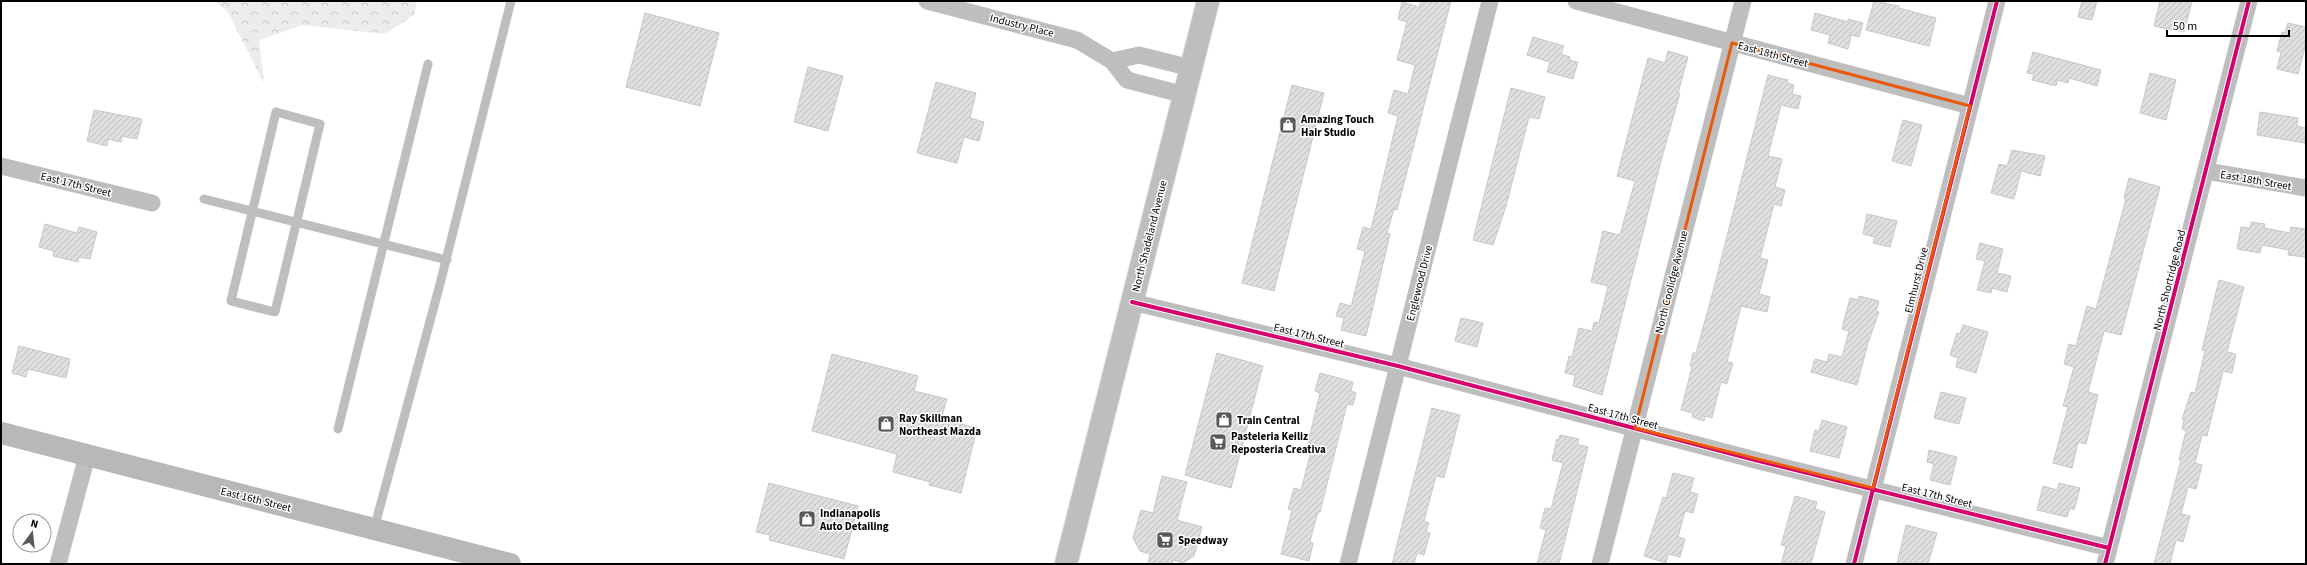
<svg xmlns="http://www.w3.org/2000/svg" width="2307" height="565" font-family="'Source Sans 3',sans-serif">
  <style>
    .forest { fill: url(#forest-crowns) }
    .building { fill: url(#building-hatch); stroke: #c7c7c7 }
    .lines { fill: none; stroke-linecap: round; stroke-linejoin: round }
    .primary-casing { stroke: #dbdbdb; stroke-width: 24 }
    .lane { stroke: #bebebe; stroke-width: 9 }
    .street { stroke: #bebebe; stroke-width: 17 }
    .secondary { stroke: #b8b8b8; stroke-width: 22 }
    .primary { stroke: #bebebe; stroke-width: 22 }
    .cycleway-casing { stroke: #fff; stroke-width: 6 }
    .cycleway { stroke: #d6006c; stroke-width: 4 }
    .marked { fill: none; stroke: #e8590c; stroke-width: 3; stroke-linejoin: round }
    .labels { text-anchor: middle; stroke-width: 3; stroke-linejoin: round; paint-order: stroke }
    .street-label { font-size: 11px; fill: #000; stroke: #fff }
    .poi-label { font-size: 11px; font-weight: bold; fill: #000; stroke: #fff; text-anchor: start }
  </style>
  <defs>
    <pattern id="forest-crowns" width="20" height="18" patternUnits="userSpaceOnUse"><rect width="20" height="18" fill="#ececec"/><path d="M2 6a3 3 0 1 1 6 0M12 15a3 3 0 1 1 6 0" fill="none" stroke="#c9c9c9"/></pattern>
    <pattern id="building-hatch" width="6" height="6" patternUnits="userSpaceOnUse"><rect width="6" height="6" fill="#dfdfdf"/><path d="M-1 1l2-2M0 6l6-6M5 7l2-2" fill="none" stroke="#bebebe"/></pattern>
  </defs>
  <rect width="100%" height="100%" fill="#fff"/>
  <path class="forest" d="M215,1H417L414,15L385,34L303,25L259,40L264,83L227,11Z"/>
  <path class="building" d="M1421,1H1451L1397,210L1394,209L1387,233L1390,234L1366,336L1341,330L1344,318L1336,316L1340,303L1351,306L1352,303L1365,251L1357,249L1363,227L1371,229L1398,116L1388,113L1394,90L1408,94L1415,65L1397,60L1407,22L1398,19L1402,2L1419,7Z
    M1874,1L1899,6V8L1936,18L1929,46L1866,30Z
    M2082,1H2097L2092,20L2078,17Z
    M2160,1H2192L2184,32L2154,26Z
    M645,13L719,33L700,106L626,87Z
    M1815,13L1848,22V19L1863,23L1859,37L1851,35L1848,49L1828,43L1830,35L1811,30Z
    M2288,23L2306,27V43L2298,74L2277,69L2281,52L2277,51L2282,32L2285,33Z
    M1533,37L1564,46L1561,54L1570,57L1569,60L1578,62L1573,79L1547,72L1550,62L1527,55Z
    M1668,51L1688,57L1678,93H1680L1661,161L1602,395L1573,386L1575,375L1565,373L1569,356L1572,357L1579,328L1592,331L1594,322L1599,323L1608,286L1591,282L1603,231L1620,235L1635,181L1617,176L1648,58L1665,63Z
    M2033,52L2101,70L2097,86L2069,78L2068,83L2057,80L2056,86L2032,80L2034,74L2027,73Z
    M808,67L843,76L828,131L794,122Z
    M2150,73L2176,80L2166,120L2140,113Z
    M1768,75L1788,80L1787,83L1794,85L1792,94L1801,96L1798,109L1781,105L1768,156L1782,159L1775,187L1785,190L1781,206L1774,204L1760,258L1768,260L1759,294L1770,297L1767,312L1741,306L1727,362L1733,363L1729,376L1727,384L1721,382L1712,418L1705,416L1704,421L1692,417L1693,413L1681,410L1692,367L1690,366L1693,353H1696L1711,299Z
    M936,82L976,93L970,118L984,122L979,141L964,137L957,163L917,153Z
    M1292,85L1324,93L1274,291L1242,283Z
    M1511,88L1545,97L1539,119L1529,117L1506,206L1493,245L1473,240Z
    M94,110L142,119L137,139L122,136L121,142L108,139L107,146L87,141Z
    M2260,112L2298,118L2297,126L2306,128L2305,143L2257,135Z
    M1903,120L1922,125L1911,166L1892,161Z
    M2012,150L2045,156L2040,176L2021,171L2014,199L1991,193L1999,164L2007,166Z
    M2129,178L2160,187L2121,335L2104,331L2088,392L2098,395L2086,444L2078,442L2072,468L2053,463L2068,407L2063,406L2074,367L2064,364L2069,344L2076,346L2087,306L2096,309L2126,199L2124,198Z
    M1867,214L1897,221L1890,247L1873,243L1875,237L1863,234Z
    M2251,222L2265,224L2264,228L2290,233L2291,227L2306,229V257L2288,255L2289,250L2262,245L2260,253L2237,249L2241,227L2250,228Z
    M45,224L77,233L79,227L97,232L90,259L79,257L78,262L53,256L54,251L39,247Z
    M1980,243L2003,249L1997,273L2011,276L2007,292L1992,288L1991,293L1977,290L1985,261L1976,259Z
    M2219,280L2244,287L2227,352L2236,354L2232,373L2223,371L2207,436L2202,435L2195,463L2202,465L2196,489L2188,487L2181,514L2190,516L2183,542L2176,540L2170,564H2154L2181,460H2179L2186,431L2182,429L2184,420L2182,419L2191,392L2195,393L2205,351L2202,350Z
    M1859,296L1879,301L1876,311L1879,312L1868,343L1857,385L1811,372L1815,359L1827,362L1829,354L1842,357L1849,331L1842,329L1850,298L1858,300Z
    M1461,318L1483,323L1477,347L1455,341Z
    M1963,325L1988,332L1976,373L1956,367L1958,358L1950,355L1957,333L1960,334Z
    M19,346L70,359L66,378L28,369L26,377L12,373Z
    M1217,353L1263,366L1231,488L1185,475Z
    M832,354L918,376L914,391L947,399L941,419L977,428L961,493L929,485L930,482L893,472L897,454L812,431Z
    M1320,373L1353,382L1351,391L1356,393L1353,405L1347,404L1320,512H1318L1314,526L1310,542L1313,543L1309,561L1281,554L1292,510L1288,509L1294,488L1301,490L1313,444L1308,443L1320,393L1315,391Z
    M1941,392L1966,398L1959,424L1934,418Z
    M1432,408L1460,415L1444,478L1436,476L1424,521L1429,523L1426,532L1430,533L1424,555L1417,553L1414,564H1392Z
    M1822,420L1847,427L1839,458L1810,451L1815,430L1819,431Z
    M1560,435L1579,439L1577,444L1588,447L1559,564H1537L1546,530L1540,528L1545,508L1551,509L1563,463L1552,460L1557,439L1559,440Z
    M1929,450L1957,457L1950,485L1930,480L1934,464L1927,462Z
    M1673,473L1694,478L1690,492L1698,494L1693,513L1685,511L1678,537L1685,539L1680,557L1668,554L1666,563L1644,556L1663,497L1666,498Z
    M1162,476L1187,482L1177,520L1202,527L1194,556L1183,563L1173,560L1172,564H1148L1150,554L1140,551L1133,538L1141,510L1153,513Z
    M769,483L858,506L844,559L769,540L770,535L756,532Z
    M2059,483L2080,488L2074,510L2070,508L2067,517L2037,510L2043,486L2057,490Z
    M1795,496L1817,502L1815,509L1825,512L1811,564H1781L1786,546L1781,545Z
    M1906,525L1937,533L1928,564H1897Z"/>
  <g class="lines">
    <g class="primary-casing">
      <path id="primary" d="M1066,564L1208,1"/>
    </g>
    <path class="lane" d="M276,112L320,124L275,312L231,301Z
      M204,199L447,260
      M338,429L428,64
      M374,529L440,284L511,1"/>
    <path class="street" d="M927,1L1077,40L1112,61L1127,80L1185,95
      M1576,1L1970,106
      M1112,61L1139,55L1191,68
      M1,166L152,203
      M2206,171L2306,188
      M1132,302L1398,366L1755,460L2109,548
      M58,564L87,456
      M1348,564L1490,1
      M1600,564L1743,1
      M1854,564L1997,1
      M2105,564L2249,1"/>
    <path class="secondary" d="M1,433L510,564"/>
    <use href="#primary" class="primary"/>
    <g class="cycleway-casing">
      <path id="cycleway" d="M1132,302L1398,366L1755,460L2109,548
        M1854,564L1997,1
        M2105,564L2249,1"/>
    </g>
    <use href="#cycleway" class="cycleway"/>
  </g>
  <path class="marked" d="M1732,43L1970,106L1873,488L1635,428Z"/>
  <defs>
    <g id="shop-square" transform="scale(0.9)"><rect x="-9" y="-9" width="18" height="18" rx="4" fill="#595959" stroke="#fff"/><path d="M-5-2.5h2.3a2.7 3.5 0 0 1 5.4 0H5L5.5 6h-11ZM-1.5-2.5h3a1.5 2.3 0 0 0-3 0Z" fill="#fff"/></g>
    <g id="supermarket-square" transform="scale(0.9)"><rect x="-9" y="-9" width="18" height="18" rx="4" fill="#595959" stroke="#fff"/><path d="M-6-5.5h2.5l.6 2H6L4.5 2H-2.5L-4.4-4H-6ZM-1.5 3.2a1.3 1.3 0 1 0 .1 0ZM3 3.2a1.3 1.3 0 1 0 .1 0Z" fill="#fff"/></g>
  </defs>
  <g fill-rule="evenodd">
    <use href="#shop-square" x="1288" y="125"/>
    <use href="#shop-square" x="1224" y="420"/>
    <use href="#shop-square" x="886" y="424"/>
    <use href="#supermarket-square" x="1218" y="442"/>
    <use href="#shop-square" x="807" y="519"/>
    <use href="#supermarket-square" x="1165" y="540"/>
  </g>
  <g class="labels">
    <g class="street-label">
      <text transform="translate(1022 25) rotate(14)" y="4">Industry Place</text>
      <text transform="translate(1773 54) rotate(15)" y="4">East 18th Street</text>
      <text transform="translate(2256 180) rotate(10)" y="4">East 18th Street</text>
      <text transform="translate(76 184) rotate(14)" y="4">East 17th Street</text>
      <text transform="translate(1149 236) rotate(-76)" y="4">North Shadeland Avenue</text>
      <text transform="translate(1916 280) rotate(-76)" y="4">Elmhurst Drive</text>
      <text transform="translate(2169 280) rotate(-76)" y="4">North Shortridge Road</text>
      <text transform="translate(1671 282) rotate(-76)" y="4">North Coolidge Avenue</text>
      <text transform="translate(1419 283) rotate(-76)" y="4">Englewood Drive</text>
      <text transform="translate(1309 335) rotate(14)" y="4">East 17th Street</text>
      <text transform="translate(1623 416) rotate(15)" y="4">East 17th Street</text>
      <text transform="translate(1937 495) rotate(14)" y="4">East 17th Street</text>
      <text transform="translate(256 499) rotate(14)" y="4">East 16th Street</text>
    </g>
    <g class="poi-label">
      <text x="1301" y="123">Amazing Touch<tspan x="1301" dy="13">Hair Studio</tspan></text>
      <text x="899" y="422">Ray Skillman<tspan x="899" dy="13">Northeast Mazda</tspan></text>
      <text x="1237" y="424">Train Central</text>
      <text x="1231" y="440">Pasteleria Keiliz<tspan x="1231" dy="13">Reposteria Creativa</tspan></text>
      <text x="820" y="517">Indianapolis<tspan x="820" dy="13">Auto Detailing</tspan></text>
      <text x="1178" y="544">Speedway</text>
    </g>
  </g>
  <rect width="2307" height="565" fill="none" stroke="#000000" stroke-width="4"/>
  <g transform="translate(32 533) rotate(15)"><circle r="19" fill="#ffffff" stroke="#999999"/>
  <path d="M0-3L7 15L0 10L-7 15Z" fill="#595959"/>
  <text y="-6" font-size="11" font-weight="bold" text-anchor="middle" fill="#000000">N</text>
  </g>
  <path d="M2167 30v6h122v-6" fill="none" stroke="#000000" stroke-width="2"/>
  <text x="2173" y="30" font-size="12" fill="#000000" stroke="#ffffff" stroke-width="3" paint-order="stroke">50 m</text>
</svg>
